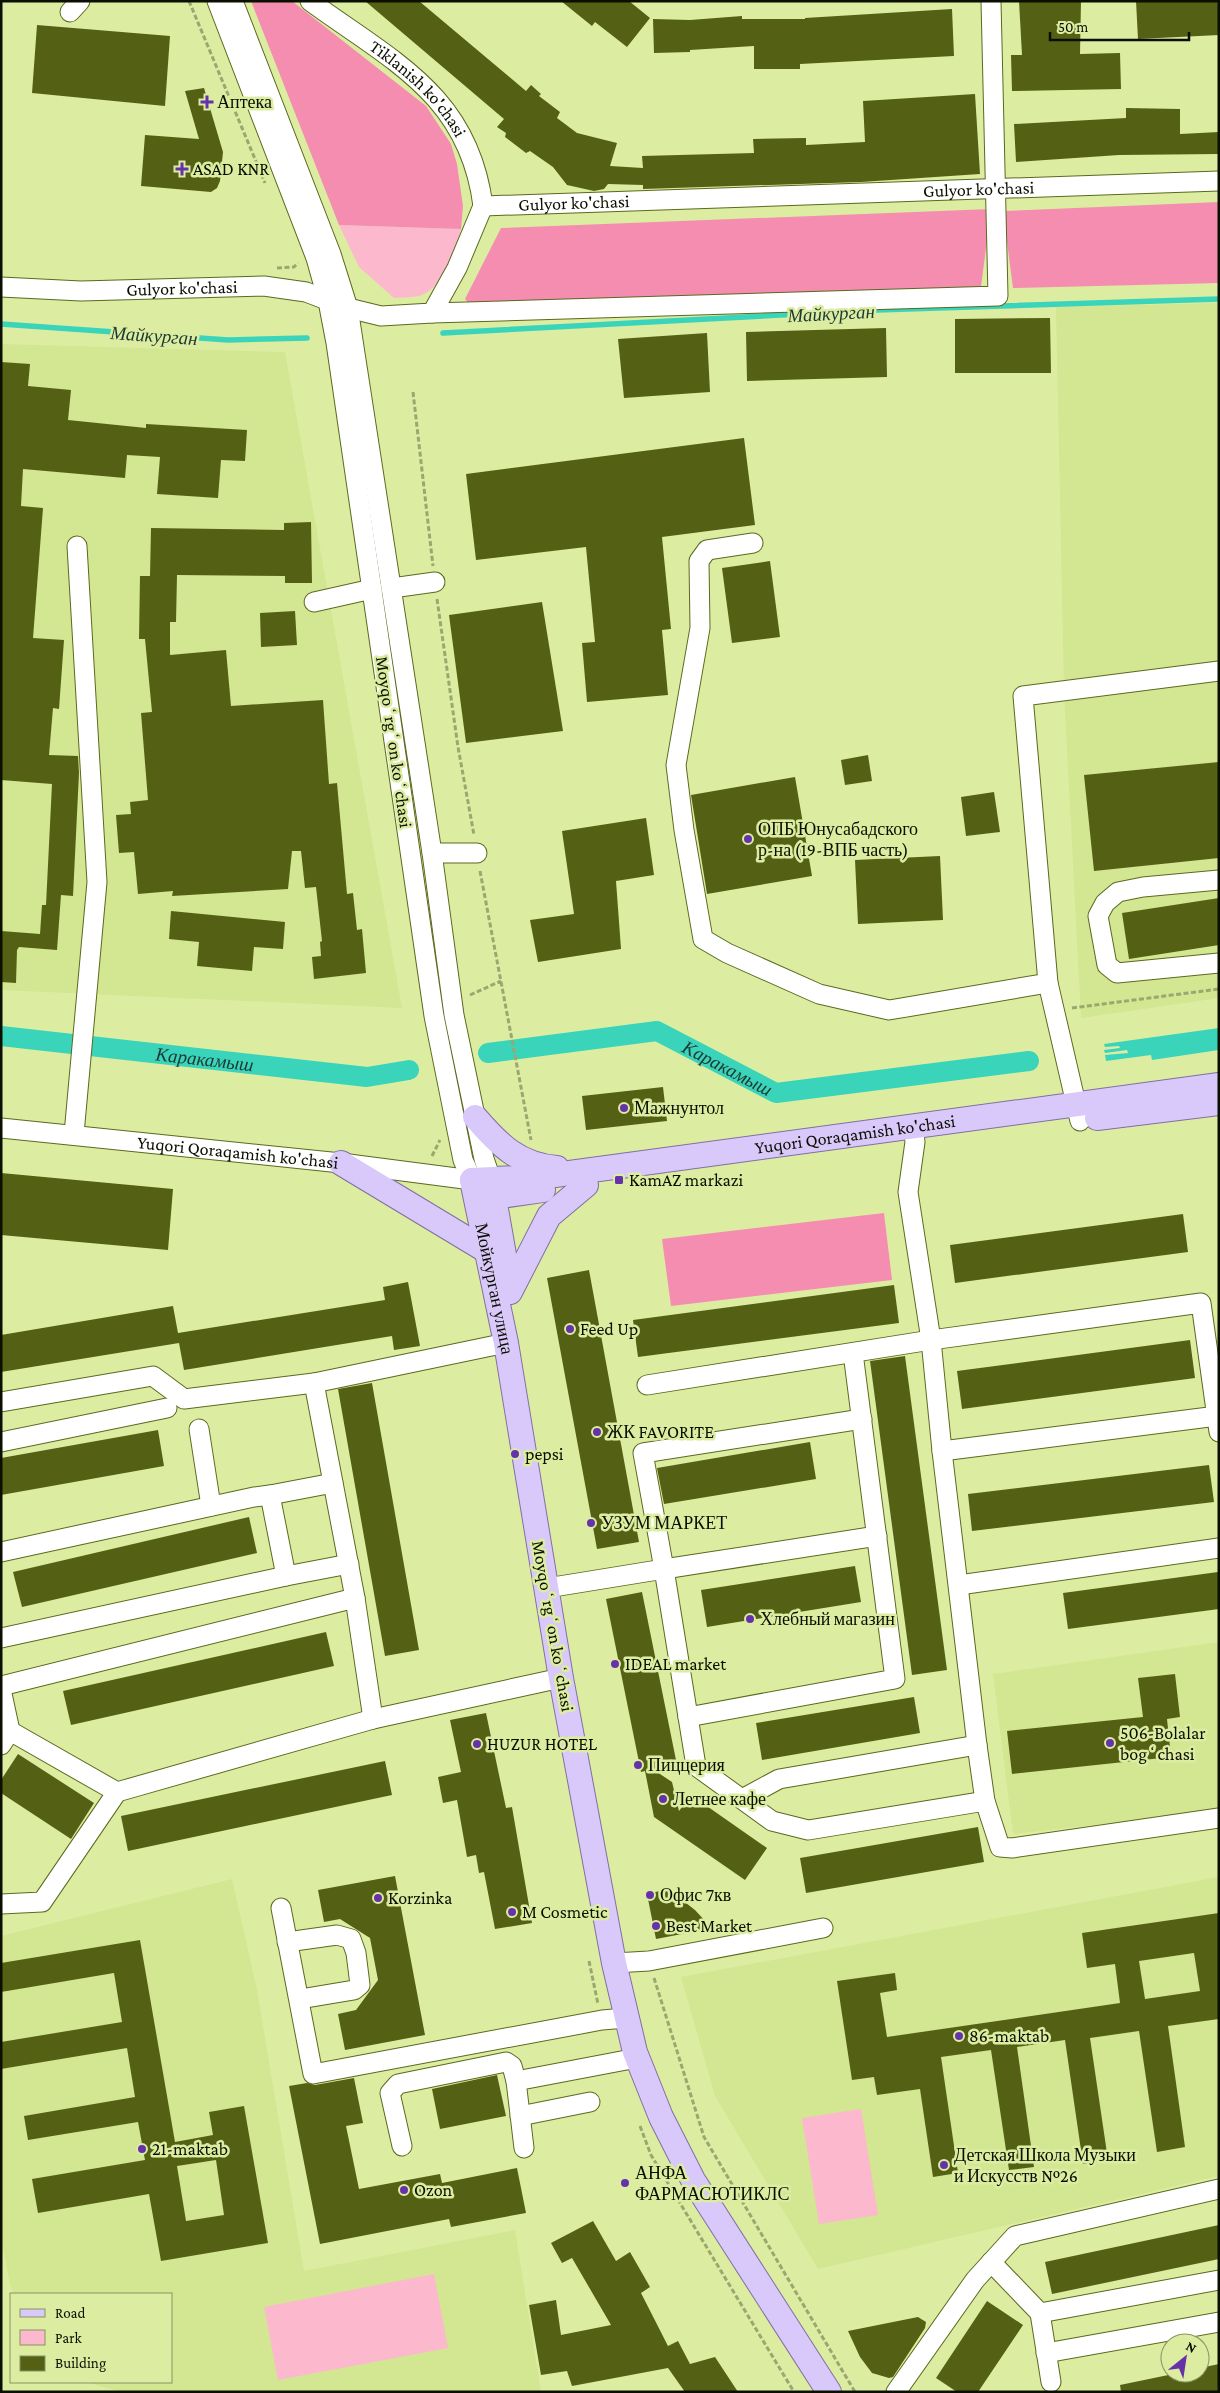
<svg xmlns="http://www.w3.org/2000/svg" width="1220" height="2393" font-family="'Crimson Pro',serif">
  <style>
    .built { fill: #d3e692 }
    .green { fill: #fcb8cd }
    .forest { fill: #f48db0 }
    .water { fill: #3ad4ba }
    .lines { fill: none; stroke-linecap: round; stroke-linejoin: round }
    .stream { stroke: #3ad4ba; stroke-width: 5.5 }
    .canal { stroke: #3ad4ba; stroke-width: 20 }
    .building { fill: #546115; fill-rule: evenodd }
    .minor-casing { stroke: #5b691e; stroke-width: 21 }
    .major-casing { stroke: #806fa0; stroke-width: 26 }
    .path { stroke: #9aa76f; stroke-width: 3; stroke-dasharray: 5 2.5; stroke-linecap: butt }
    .minor { stroke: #fff; stroke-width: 19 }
    .major { stroke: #d9c8fa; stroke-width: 24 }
    .poi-dot { fill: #6632a9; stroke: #dceda2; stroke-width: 2 }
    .labels { text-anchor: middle; stroke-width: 5; stroke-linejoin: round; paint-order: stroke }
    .street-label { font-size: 18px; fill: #0b0f00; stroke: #dceda2 }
    .poi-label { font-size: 18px; fill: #0b0f00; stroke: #dceda2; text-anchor: start }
    .water-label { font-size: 19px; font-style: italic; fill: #1b3933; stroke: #dceda2 }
  </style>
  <rect width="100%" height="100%" fill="#dceda2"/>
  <path class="built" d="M1219,303V998L1081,1018L1064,691L1056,307Z
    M1,344L285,352L402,1008L1,990Z
    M1219,1642V1811L1013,1834L993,1674Z
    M1219,1877V2176L818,2269L715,2096L681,1977Z
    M232,1879L257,1990L304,2271L515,2230L541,2392H121L86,2382H171V2294H14L10,2285L1,2235V1936Z"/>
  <path class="green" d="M339,225L461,229C457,248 443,287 422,295C414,298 403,297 394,298L359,267Z
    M861,2109L878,2215L819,2224L802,2118Z
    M434,2274L448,2348L278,2380L264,2307Z"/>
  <path class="forest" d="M251,1H292L426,106L451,144L457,164L463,206L461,229L339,225Z
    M1219,202V283L1013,288L1003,211Z
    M991,209L981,287L474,309L465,299L501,228Z
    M884,1213L892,1280L671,1306L662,1239Z"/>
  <path class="water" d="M1219,1028V1050L1152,1060L1151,1055L1106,1061L1105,1055L1128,1053L1127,1050L1105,1053L1104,1050L1120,1048L1119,1046L1105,1047L1104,1044Z"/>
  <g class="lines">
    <path class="stream" d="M1,324L228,340L307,338
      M443,333L877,310L1219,299"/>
    <g class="canal">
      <path id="s1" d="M1,1036L367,1077L409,1070"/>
      <path id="s2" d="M488,1053L657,1031L776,1093L1029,1061"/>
    </g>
  </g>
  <path class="building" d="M365,1H419L526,91L531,85L541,94L539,96L560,112L557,118L577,133L617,143L610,166L643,168L642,156L754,153L753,139L806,138V145L865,142L863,101L975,94L980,174L861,182L643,189V185L608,184L604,189L594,191L567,185L553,167L530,151L526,153L505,137L506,133L497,127L504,119Z
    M561,1H629L650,18L627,47L595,22L592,26Z
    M1019,1H1081L1080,54L1120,53L1121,89L1012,91L1011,55H1022Z
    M1136,1H1219V35L1138,39Z
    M952,9L954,56L800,64V69H754V46L690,50V52L654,53L653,19L690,20L742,16V19H805V18Z
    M37,25L170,36L165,106L32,93Z
    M204,88L223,152L220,181L217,188L211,192L141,186L145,135L199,139L185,91Z
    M1126,108L1180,109V134L1219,132V154L1119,155L1016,162L1014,124L1126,118Z
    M1050,318L1051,373H955V319Z
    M886,328L887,377L747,381L746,332Z
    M707,333L710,392L624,398L618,339Z
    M1,362L30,364L28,386L71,390L68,420L146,428V424L247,430L245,461L221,460L218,498L157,494L160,457L127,455L125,478L23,469L21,506L43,508L33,638L64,640L59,709L53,708L49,755L78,756L79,773L73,896L61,895L57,950L19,947L17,950L16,983L1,982V931L40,934L42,905H46L52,784L1,780Z
    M744,438L755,525L662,537L671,629L662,630L668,695L587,702L582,643L595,642L586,547L476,560L466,474Z
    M311,522L312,583H285V576L177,575L176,622H170V655L226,650L231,706L323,700L329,784L337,783L347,894L353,893L357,930L362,929L366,973L314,979L312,957L321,956L320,942L322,941L316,887L305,888L301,851H292L288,889L172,896L173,891L138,894L134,852L119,853L116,815L131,814L130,802L148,800L141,713L152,712L145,639H139L140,576H150L151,528L284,530V523Z
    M770,561L780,637L732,643L722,568Z
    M542,602L563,731L466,743L449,615Z
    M295,611L297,645L261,647L260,613Z
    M868,755L872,781L845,785L841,760Z
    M1219,762V858L1094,871L1084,775Z
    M795,777L812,876L707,894L691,795Z
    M994,792L1000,832L966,836L961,797Z
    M646,818L654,875L616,881L621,949L538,962L530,920L574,914L562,831Z
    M940,856L943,920L858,924L855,860Z
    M1219,898V945L1129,959L1122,913Z
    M171,911L285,922L283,949L254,947L252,971L197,966L199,942L169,939Z
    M663,1087L667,1121L586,1130L582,1096Z
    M1,1173L173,1189L168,1250L1,1235Z
    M1183,1214L1188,1252L955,1283L950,1245Z
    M589,1270L639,1542L597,1549L547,1278Z
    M408,1282L420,1346L394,1350L392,1336L184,1370L179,1343L1,1372V1335L173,1306L178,1333L385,1300L383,1287Z
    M894,1285L899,1323L638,1357L633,1320Z
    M1190,1340L1195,1378L962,1409L957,1371Z
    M905,1356L947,1670L912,1675L870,1361Z
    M372,1383L419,1650L385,1656L338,1389Z
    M158,1430L164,1466L1,1495V1458Z
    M810,1442L816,1479L664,1504L657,1468Z
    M1209,1465L1214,1502L972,1531L968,1494Z
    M249,1517L257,1553L22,1607L13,1572Z
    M855,1566L861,1602L707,1627L701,1590Z
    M1218,1572L1219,1609L1068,1629L1063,1593Z
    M642,1592L677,1765L654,1770L672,1782L679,1811L691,1795L767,1848L745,1880L654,1817L645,1771L641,1772L606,1599Z
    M326,1632L334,1666L71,1725L63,1691Z
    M1175,1674L1180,1717L1167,1719L1171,1757L1012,1774L1007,1731L1143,1717L1138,1678Z
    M914,1697L920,1733L762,1760L756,1723Z
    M486,1713L506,1808L512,1807L532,1923L495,1929L484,1872L479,1873L476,1855L467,1857L457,1800L443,1803L438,1777L461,1772L450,1720Z
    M18,1754L94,1803L71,1839L1,1793V1780Z
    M385,1761L392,1795L128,1851L121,1816Z
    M978,1827L984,1862L806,1893L800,1858Z
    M395,1876L425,2035L345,2050L338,2014L356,2010L378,1980L370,1938L340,1919L324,1922L318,1890Z
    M668,1889L695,1910L707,1923L701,1926L703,1930L656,1939L647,1894Z
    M1219,1913V2019L1168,2026L1185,2147L1157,2152L1139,2031L1090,2038L1108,2160L1083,2164L1065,2040L1017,2047L1034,2167L1009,2170L991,2050L941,2057L958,2173L933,2177L920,2089L877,2095L874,2077L852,2080L837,1981L895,1973L897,1990L880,1993L887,2037L1120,2003L1115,1964L1087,1968L1082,1933ZM1194,1953L1200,1991L1145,1999L1139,1961Z
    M140,1940L175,2142L213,2135L209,2112L244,2106L268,2243L161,2261L149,2194L38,2213L32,2179L145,2160L138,2122L28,2140L24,2116L135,2097L127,2048L1,2069V2042L122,2022L114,1973L1,1992V1963ZM216,2160L224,2215L186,2221L177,2166Z
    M497,2075L506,2116L440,2129L432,2089Z
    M354,2078L363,2123L346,2126L359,2189L440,2174L442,2183L517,2168L526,2213L451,2227L449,2219L320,2244L289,2086L307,2083L315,2085Z
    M593,2221L616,2261L630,2252L650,2287L641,2293L668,2346L678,2341L690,2364L715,2357L738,2392H685L668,2368L572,2386L567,2371L541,2375L529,2305L556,2300L561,2335L611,2325L572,2258L562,2263L551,2243Z
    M1219,2225V2259L1052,2294L1045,2262Z
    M987,2301L1023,2325L978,2392H957L936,2378Z
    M918,2317L926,2322L925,2328L893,2377L889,2378L872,2373L860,2357L848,2331Z
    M1219,2364V2392H1121L1120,2385L1178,2373H1200V2368Z"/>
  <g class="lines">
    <g class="minor-casing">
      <g id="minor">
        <path d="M217,1L316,258L328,301L336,343L434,1016L463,1160L472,1180"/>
        <path d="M233,1L331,254L348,308L432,853L454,1015L484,1159L491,1179"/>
        <path id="s3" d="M310,1C392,61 469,95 483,206"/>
        <path d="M70,12L80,1"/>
        <path id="s4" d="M483,206L1219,181"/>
        <path id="s5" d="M1,287L81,291L264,286L306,292L348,308L381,316L432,313L457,268L483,206"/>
        <path d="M432,313L998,296L991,1"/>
        <path d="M753,543L707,550L699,561L700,628L676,765L684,830L703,939L727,953L819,994L889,1010L1048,983"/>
        <path d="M392,588L435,582"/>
        <path d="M314,602L372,589"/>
        <path d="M432,853H477"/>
        <path d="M1219,880L1143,887L1118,892L1105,903L1098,916L1107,965L1117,973L1219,963"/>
        <path d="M1080,1121L1048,983L1023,696L1219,671"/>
        <path d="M913,1126L915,1142L908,1192L931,1340L942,1451L977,1745L985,1801L1000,1847L1012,1848L1219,1818"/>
        <path id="s6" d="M1,1128L341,1163L472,1180"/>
        <path d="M74,1134L97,882L77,546"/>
        <path d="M314,1383L355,1598L373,1719"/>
        <path d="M647,1385L931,1340L1201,1303L1219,1432"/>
        <path d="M1,1402L153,1376L184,1399L314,1383L506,1343"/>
        <path d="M862,1419L643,1453L664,1569L877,1536"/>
        <path d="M199,1429L211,1506"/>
        <path d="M1,1442L167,1408"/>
        <path d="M942,1451L1217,1416"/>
        <path d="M270,1495L333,1483"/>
        <path d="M1,1552L254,1497L270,1495L286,1576L1,1638"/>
        <path d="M286,1576L349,1564"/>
        <path d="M959,1585L1219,1548"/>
        <path d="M547,1588L664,1569L696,1766L772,1821L808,1830L985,1801"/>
        <path d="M1,1686L355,1598"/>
        <path d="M1,1689L10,1731L1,1745"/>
        <path d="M688,1717L895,1679L853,1353"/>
        <path d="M10,1731L117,1792"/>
        <path d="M742,1799L779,1779L977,1745"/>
        <path d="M1,1904L42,1902L117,1792L373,1719L561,1678"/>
        <path d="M281,1908L313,2074L602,2020L626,2018"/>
        <path d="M287,1942L337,1935L351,1939L356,1953L360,1985L354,1990L300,1999"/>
        <path d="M614,1963L649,1961L823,1928"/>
        <path d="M516,2081L524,2148"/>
        <path d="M520,2116L590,2102"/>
        <path d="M402,2146L390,2093L398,2084L506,2062L512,2066L516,2081L637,2058"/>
        <path d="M991,2262L1040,2313L1219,2280"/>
        <path d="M1040,2313L1051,2382"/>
        <path d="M1046,2353L1219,2322"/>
        <path d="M896,2392L975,2280L1015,2236L1219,2189"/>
      </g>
    </g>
    <g class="major-casing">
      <g id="major">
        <path d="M475,1117C499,1145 519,1165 557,1168"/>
        <path d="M1097,1118L1219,1103"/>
        <path d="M341,1163L487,1251"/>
        <path id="s7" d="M472,1180L506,1343L561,1678L614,1963L635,2052L661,2117L693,2180L829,2392"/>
        <path id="s8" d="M472,1180L540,1177L1219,1085"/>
        <path d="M491,1181L506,1266"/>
        <path d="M494,1197L543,1190"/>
        <path d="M510,1292L549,1216L586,1185"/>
      </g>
    </g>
    <path class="path" d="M189,1L265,183
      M277,268L294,267L298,263
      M413,392L433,566
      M437,599L458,747L474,835
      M480,871L531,1140
      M470,995L501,981
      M1072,1008L1219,989
      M432,1156L440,1140
      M589,1961L598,2004
      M654,1978L704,2137L855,2392
      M640,2126L651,2155L794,2392"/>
    <use href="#minor" class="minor"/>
    <use href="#major" class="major"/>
  </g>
  <g class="poi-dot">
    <path d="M204.5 94.5h5v5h5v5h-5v5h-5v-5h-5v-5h5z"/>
    <path d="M179.5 161.5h5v5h5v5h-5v5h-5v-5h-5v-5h5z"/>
    <circle cx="748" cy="839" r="5"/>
    <circle cx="624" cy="1108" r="5"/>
    <rect x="614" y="1175" width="10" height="10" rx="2.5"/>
    <circle cx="570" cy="1329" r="5"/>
    <circle cx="597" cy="1432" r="5"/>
    <circle cx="515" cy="1454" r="5"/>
    <circle cx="591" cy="1523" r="5"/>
    <circle cx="750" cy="1619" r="5"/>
    <circle cx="615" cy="1664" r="5"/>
    <circle cx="1110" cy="1743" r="5"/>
    <circle cx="477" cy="1744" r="5"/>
    <circle cx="638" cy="1765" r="5"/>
    <circle cx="663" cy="1799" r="5"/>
    <circle cx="650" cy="1895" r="5"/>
    <circle cx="378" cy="1898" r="5"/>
    <circle cx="512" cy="1912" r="5"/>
    <circle cx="656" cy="1926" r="5"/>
    <circle cx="959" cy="2036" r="5"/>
    <circle cx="142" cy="2149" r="5"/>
    <circle cx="944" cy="2165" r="5"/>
    <circle cx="625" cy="2183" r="5"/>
    <circle cx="404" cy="2190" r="5"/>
  </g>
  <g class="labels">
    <g class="street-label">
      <text dy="6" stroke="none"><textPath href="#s3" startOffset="140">Tiklanish ko'chasi</textPath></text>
      <text dy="6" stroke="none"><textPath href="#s4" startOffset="496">Gulyor ko'chasi</textPath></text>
      <text dy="6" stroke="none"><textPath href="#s4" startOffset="91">Gulyor ko'chasi</textPath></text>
      <text dy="6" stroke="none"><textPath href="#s5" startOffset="181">Gulyor ko'chasi</textPath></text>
      <text transform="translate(394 742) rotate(82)" y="6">Moyqoʻrgʻon koʻchasi</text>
      <text dy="6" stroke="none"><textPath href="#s8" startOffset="386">Yuqori Qoraqamish ko'chasi</textPath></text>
      <text dy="6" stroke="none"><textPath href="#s6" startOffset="238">Yuqori Qoraqamish ko'chasi</textPath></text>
      <text dy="6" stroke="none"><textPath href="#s7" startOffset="111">Мойкурган улица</textPath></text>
      <text transform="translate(553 1626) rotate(80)" y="6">Moyqoʻrgʻon koʻchasi</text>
    </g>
    <g class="poi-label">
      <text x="217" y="108">Аптека</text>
      <text x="193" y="175">ASAD KNR</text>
      <text x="758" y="835">ОПБ Юнусабадского<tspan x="758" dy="21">р-на (19-ВПБ часть)</tspan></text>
      <text x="634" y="1114">Мажнунтол</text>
      <text x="629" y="1186">KamAZ markazi</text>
      <text x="580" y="1335">Feed Up</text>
      <text x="607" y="1438">ЖК FAVORITE</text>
      <text x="525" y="1460">pepsi</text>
      <text x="601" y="1529">УЗУМ МАРКЕТ</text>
      <text x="760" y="1625">Хлебный магазин</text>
      <text x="625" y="1670">IDEAL market</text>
      <text x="1120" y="1739">506-Bolalar<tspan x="1120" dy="21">bogʻchasi</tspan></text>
      <text x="487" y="1750">HUZUR HOTEL</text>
      <text x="648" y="1771">Пиццерия</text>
      <text x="673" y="1805">Летнее кафе</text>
      <text x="660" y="1901">Офис 7кв</text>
      <text x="388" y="1904">Korzinka</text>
      <text x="522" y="1918">M Cosmetic</text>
      <text x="666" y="1932">Best Market</text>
      <text x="969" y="2042">86-maktab</text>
      <text x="152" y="2155">21-maktab</text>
      <text x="954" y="2161">Детская Школа Музыки<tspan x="954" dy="21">и Искусств №26</tspan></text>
      <text x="635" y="2179">АНФА<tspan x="635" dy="21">ФАРМАСЮТИКЛС</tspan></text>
      <text x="414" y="2196">Ozon</text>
    </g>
    <g class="water-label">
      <text transform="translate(831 313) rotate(-3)" y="7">Майкурган</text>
      <text transform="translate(154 335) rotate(4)" y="7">Майкурган</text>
      <text dy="7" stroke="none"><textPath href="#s1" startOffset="205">Каракамыш</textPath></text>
      <text dy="7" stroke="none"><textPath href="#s2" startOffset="250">Каракамыш</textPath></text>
    </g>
  </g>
  <rect width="1220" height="2393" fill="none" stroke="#0b0f00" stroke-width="5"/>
  <rect x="10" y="2293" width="162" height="90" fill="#dceda2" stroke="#889461"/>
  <rect x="20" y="2309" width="25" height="8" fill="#d9c8fa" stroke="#889461"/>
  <text x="55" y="2318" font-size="15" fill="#0b0f00">Road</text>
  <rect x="20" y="2330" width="25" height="15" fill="#fcb8cd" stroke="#889461"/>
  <text x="55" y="2343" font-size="15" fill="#0b0f00">Park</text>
  <rect x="20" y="2356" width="25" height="15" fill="#546115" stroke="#889461"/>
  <text x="55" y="2368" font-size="15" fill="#0b0f00">Building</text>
  <g transform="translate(1185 2358) rotate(30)"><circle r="24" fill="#dceda2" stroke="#889461"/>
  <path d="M0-4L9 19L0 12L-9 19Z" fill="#6632a9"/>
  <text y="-8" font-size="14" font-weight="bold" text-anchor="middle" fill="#0b0f00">N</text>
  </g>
  <path d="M1050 32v8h139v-8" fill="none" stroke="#0b0f00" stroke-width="2.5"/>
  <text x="1058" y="32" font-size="15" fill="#0b0f00" stroke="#dceda2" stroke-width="4" paint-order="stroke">50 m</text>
</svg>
